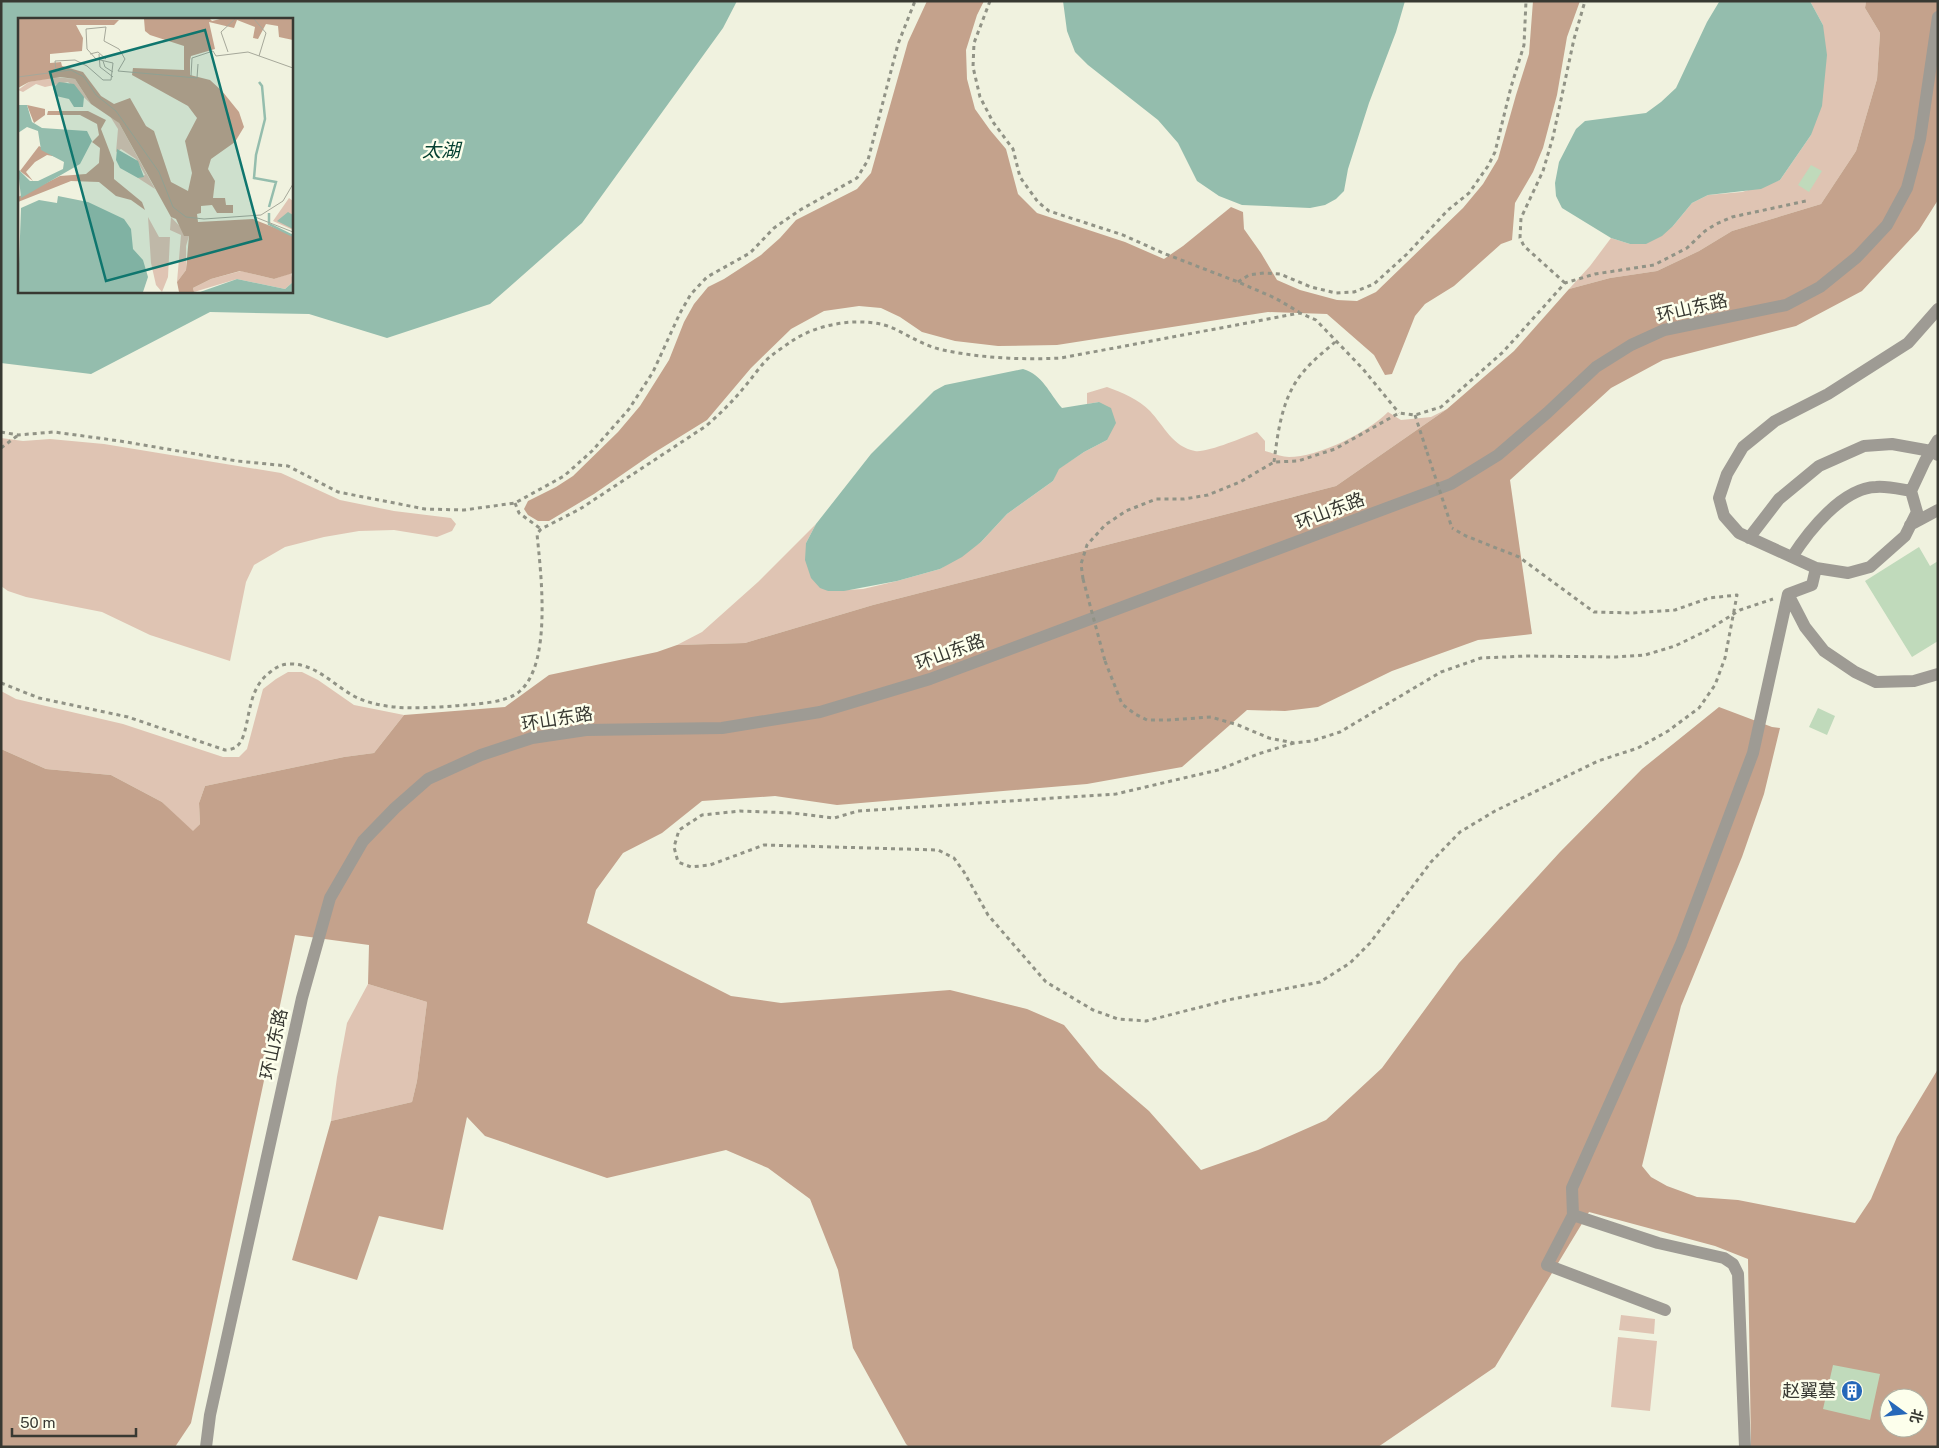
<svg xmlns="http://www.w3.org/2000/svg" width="1939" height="1448" font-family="'Public Sans','Noto Sans SC',sans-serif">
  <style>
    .green { fill: #dfc4b3 }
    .forest { fill: #c4a28c; fill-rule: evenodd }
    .water { fill: #94bdad; fill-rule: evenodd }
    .building { fill: #c0dabb }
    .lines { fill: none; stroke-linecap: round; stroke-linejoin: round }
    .path { stroke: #919386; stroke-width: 3; stroke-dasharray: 4 4; stroke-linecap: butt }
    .minor { stroke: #9e9b94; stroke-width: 12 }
    .path-bridge { stroke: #919386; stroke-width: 3; stroke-dasharray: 4 4; stroke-linecap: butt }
    .labels { text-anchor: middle; stroke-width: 5; stroke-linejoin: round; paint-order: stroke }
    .street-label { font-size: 18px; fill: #383932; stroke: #fdffec }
    .poi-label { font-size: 18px; fill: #383932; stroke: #fdffec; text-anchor: end }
    .water-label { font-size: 19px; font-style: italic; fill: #054131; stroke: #fdffec }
    .inset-river { fill: none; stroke: #94bdad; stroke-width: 2.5 }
    .inset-road { fill: none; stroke: #a6a89a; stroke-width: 1 }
    .view { fill: #0f766e; fill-opacity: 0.15; stroke: #0f766e; stroke-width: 2.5 }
    .inset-edge { fill: none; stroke: #383932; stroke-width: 2.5 }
  </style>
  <rect width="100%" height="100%" fill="#f0f2df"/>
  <path class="green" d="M1810,1H1866L1865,8L1880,33L1877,79L1856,151L1821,204L1732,231L1699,251L1657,271L1610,278L1569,289L1590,266L1611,238L1630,244L1673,226L1692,203L1708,195L1742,192L1780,180L1811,135L1823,25Z
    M1107,387C1123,393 1138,399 1150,411C1164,426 1173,447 1195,451C1207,453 1244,437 1257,432L1265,441V451C1273,453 1281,457 1289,457C1318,457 1367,433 1388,412L1401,420L1431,417L1447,409L1336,486L873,605L745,643L677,645L702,632L758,582L816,524L806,543L828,591L863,589L897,581L940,569L981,542L1007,514L1053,481L1058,469L1084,452L1107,440L1099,402L1087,404V393Z
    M1,438L23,441L50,439L104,444L281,473L340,500L394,511L451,518L456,524L452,531L437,537L394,530L359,531L324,537L285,547L254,565L246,582L230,661L150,635L102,612L26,597L8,591L1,586Z
    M288,672H302L318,680L354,705L404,715L374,753L344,757L205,786L199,803L200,824L193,832L162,802L111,775L46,769L1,749V691L16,699L123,724L223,757H239L247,749L263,689L276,679Z
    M368,984L427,1002L417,1081L412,1102L331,1121L337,1077L347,1023Z
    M1621,1315L1655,1319L1654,1334L1619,1330Z
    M1618,1337L1657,1341L1650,1411L1611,1407Z"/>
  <path class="forest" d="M927,1H984L977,15L966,50L967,79L975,109L990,130L1006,149L1018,194L1037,213L1125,242L1164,259L1183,246L1231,207L1243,212L1244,229L1261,253L1277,280L1300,290L1337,300L1357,301L1376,292L1463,208L1483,184L1498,159L1516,95L1529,54L1533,1H1580L1567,37L1557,95L1543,148L1533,172L1515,203L1512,240L1501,244L1454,286L1425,304L1415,316L1392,374L1385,375L1374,355L1327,314L1268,312L1057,345L998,346L955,341L922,332L900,317L881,308L859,306L824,311L791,329L751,368L707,420L652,454L594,494L549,521H538L528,515L524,509L528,501L556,487L573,476L618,432L640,406L669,360L684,322L694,304L708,287L724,279L761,255L780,238L796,220L857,189L871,173L908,42Z
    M1866,1H1938V200L1919,230L1862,291L1796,326L1663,360L1611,388L1510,480L1532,634L1478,640L1392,671L1318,707L1285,711L1247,710L1182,767L1087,784L837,805L775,796L702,801L662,833L623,853L596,890L587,923L731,996L781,1003L950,990L1027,1009L1064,1025L1099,1068L1149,1111L1201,1170L1258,1150L1326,1120L1382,1068L1459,963L1560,852L1642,769L1719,707L1772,727L1780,728L1764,794L1742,857L1681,1006L1642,1166L1651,1177L1667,1186L1697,1197L1738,1200L1855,1223L1871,1199L1897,1137L1938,1069V1447H1751L1748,1259L1715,1246L1589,1212L1495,1367L1378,1447H909L906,1444L853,1348L838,1270L810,1199L768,1168L726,1150L607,1178L485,1136L467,1117L443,1230L379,1216L357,1280L292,1260L331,1121L412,1102L417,1081L427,1002L368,984L369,945L295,935L191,1423L175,1447H1V749L46,769L111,775L162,802L193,831L200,824L199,803L205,786L344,757L374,753L404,715L505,707L549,675L657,652L677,645L745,643L873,605L1336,486L1447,409L1514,351L1569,289L1610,278L1657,271L1699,251L1732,231L1821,204L1856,151L1877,79L1880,33L1865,8ZM1889,1398H1919V1428H1889Z"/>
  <path class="water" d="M1,1H737L723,28L582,223L490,304L387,338L309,314L210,312L91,374L1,363ZM19,19H291V291H19Z
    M1063,1H1405L1396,32L1369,103L1348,169L1344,191L1336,199L1325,205L1310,208L1242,205L1219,196L1197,181L1178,143L1158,120L1088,65L1075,52L1067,31Z
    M1810,1L1823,25L1827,55L1822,106L1811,135L1780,180L1761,189L1708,195L1692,203L1673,226L1662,236L1646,244H1630L1611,238L1562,208L1556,196L1555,183L1559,162L1576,129L1585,121L1646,113L1661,102L1676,88L1707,22L1719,2Z
    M1023,369C1043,375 1049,393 1062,408L1099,402L1111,408L1116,423L1107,440L1084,452L1059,469L1053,481L1007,514L981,542L962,557L940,569L897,581L844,591H828L820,588L811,578L805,560L806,543L816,524L871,454L934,391L945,385Z"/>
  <path class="building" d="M1811,165L1822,171L1809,192L1798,185Z
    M1919,547L1930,566L1938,561V641L1912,657L1865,581Z
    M1818,708L1835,716L1827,735L1809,727Z
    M1833,1365L1880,1374L1870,1420L1823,1409Z"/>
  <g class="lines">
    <path class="path" d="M990,1L974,43L973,67L980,97L993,122L1013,149L1020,177L1038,202L1049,211L1123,235L1163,253L1238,282L1275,298L1299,312
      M1238,282L1249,275L1264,273L1280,274L1311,287L1336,293L1354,292L1374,284L1407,254L1448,210L1469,193L1488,166L1495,152L1511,87L1524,45L1526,1
      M1565,283L1524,246L1520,238L1521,218L1543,171L1553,137L1574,39L1585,1
      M1415,415L1427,452
      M1,432L18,435L54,432L120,441L237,461L288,466L338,492L425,509L464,510L515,503L564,476L592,451L629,409L653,372L680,313L691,294L707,277L750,253L774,228L800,210L857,178L868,160L898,44L915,1
      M1,448L17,436
      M1274,462C1278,431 1282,396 1304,371C1313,360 1325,351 1335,342
      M515,503L519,513L541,529
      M1083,579L1081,564L1087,545L1105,525L1126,511L1156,499H1184L1208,495L1240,482L1274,462L1298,461L1335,449L1399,413L1415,415L1441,407L1503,352L1565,283L1595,274L1654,265L1687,248L1705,231L1716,224L1732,217L1806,201
      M1105,661L1122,704L1135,714L1147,720H1169L1211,717L1238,725L1269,738L1294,743L1312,741L1340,732L1441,672L1481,658L1526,656L1616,657L1645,655L1675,646L1708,630L1740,610L1773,599
      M1,683L39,698L128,717L225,750C228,750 233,749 236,747C252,735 243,693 269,673C275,668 281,664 289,664C318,663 336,689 360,699C390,711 422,708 454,706C471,704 506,704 520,691C552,663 541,574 537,534L541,529L580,509L706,426C721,413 734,400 746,385C754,376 761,364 771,356C777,351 785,346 792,341C818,323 866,315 895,329C911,337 925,346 943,350C981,358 1022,360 1061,358L1300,313L1316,320L1363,369L1399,413
      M1294,743L1258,754L1218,770L1116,794L858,811L834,818L792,813L740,811L702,815L679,830L674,847L678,862L691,867L710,865L764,845L938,850L954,858L964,872L988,915L1046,982L1093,1010L1118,1019L1146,1021L1228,1000L1320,982L1350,963L1370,943L1431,862L1460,832L1495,811L1598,761L1638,748L1668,731L1699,708L1715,685L1725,658L1737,595L1709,598L1675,610L1632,613L1594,612L1519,557L1466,536L1452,528"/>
    <path class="minor" d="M1938,309L1908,343L1828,394L1775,421L1743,447L1727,474L1719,498L1724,516L1739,533L1816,568L1848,573L1870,567L1905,536L1917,512L1911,491L1925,461L1938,440
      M1910,525L1938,510
      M1749,538L1779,499L1819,466L1864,446L1892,444L1931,451L1938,455
      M1792,557C1808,532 1842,488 1876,487C1887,486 1899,489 1911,491
      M1788,594L1805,627L1824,651L1855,672L1876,682L1914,681L1938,674
      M1573,1215L1658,1243L1724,1258L1733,1264L1738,1274L1745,1447
      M1665,1310L1547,1265L1573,1215L1572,1188L1681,944L1753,753L1788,594L1812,585L1816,568
      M206,1447L210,1415L302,998L330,898L363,841L395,808L428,779L481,755L532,738L586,730L722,728L820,712L930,679L1451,484L1498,455L1547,413L1596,367L1631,345L1664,330L1786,305L1820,287L1857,257L1887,225L1907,188L1920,139L1938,17"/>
    <path class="path-bridge" d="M1427,452L1452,528
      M1083,579L1105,661"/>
  </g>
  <defs>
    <g id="building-disc" transform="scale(1.125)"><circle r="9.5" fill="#2668b9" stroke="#fdffec"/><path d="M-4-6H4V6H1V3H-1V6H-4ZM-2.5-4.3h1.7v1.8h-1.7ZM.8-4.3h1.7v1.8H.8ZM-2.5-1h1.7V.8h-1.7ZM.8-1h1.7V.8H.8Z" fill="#fff"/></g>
  </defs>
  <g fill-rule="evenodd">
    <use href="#building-disc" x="1852" y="1391"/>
  </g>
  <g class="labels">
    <g class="street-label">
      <text transform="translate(1692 308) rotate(-13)" y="6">环山东路</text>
      <text transform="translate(1330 511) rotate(-21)" y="6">环山东路</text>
      <text transform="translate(950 652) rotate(-20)" y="6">环山东路</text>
      <text transform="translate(557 719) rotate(-9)" y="6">环山东路</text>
      <text transform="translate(274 1044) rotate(-78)" y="6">环山东路</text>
    </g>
    <g class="poi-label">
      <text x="1836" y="1397">赵翼墓</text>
    </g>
    <g class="water-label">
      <text x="441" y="157">太湖</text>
    </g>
  </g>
  <g transform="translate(18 18)">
    <rect width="275" height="275" fill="#f0f2df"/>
    <path d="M37,59L57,61L73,86L50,64L27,69L18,66L5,74L0,72L11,64ZM90,95L101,105L137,171L120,160L127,157L118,141L103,131L98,134L100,111ZM271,180L275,183V212L255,203ZM130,199L141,219H152L150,259L144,274L138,267L133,245ZM153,199L171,218L168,228V252L159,264L163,217L152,212ZM223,253L256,261L273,255L275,264L267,271L219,261L176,274L175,270L193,261Z" fill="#dfc4b3"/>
    <path d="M0,1L101,2L96,7H58L65,20L64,33L32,36V45L43,44L44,48L65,54L83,78L96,86L112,80L128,108L136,113L153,164L170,173L174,155L167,123L179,100L170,88L114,57L115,50L166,52V28L132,17L127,13L126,1H192L194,3L202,1H275V22L261,19L260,8L248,6L240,21L235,20L237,9L219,2L216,10L191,4L197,31L173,38L172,42V57L192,62L204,73L221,94L226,109L217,124L193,141L190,151L197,163L195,180H207L208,187H215V195H199L194,187L183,188V195L179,196L180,204L235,201L275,217V255L256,261L222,253L193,261L175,270L176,274H161L159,264L168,252L171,218H166L158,201L153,199L101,105L73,86L57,61L42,59L11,64L0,70ZM9,87L27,91V97L16,105ZM30,93H70L88,102L83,111L96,145V161L124,184L127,192L113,182L98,178L81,164L53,163L0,184V179L42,158L68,156L81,145L82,130L74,124L81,117L79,106L62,97H29ZM21,128L40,139L29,137L17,144L8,154L15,163L2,153Z" fill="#c4a28c"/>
    <path d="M41,64L56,66L66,79L65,89H56L51,81L38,78L35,70ZM0,87H9L14,104L24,110L69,113L74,123L62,146L3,180L0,151L12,163H20L45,151L46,144L23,132L20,113L9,109L0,115ZM99,131L120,143L126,159L120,160L102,150L98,142ZM40,178L70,184L106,201L113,211L115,231L125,242L130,259L125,274H0L3,190L21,182L39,185ZM270,194L275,197V211L259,203ZM219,261L267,271L275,264V274H182Z" fill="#94bdad"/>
    <path class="inset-river" d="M241,64L244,68L247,101L238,137L236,160L258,164L251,189M251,195V206L275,218"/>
    <path class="inset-road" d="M236,1L248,15L241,38M210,34L203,14L217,1M72,36L80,34L88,41M81,36L82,49L95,59M85,43L87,49L95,54M38,53L37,43L57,42L69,48L85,62H93L95,45L78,41L69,31L68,11L88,9L86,23L101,31L107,41L100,53M100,53L179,60L180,46M173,58L174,40L195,33L198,38L230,34L275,50M0,59L53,52L66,59L78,77L98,93L141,154L155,189L168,199L186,201L243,197L265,183L275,166M237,199L275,214"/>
    <path class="view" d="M187,12L243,221L88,263L32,54Z"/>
    <rect width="275" height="275" class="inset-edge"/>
  </g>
  <rect width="1939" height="1448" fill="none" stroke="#383932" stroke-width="5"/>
  <g transform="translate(1904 1413) rotate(105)"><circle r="24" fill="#fdffec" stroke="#aeb0a2"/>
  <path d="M0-4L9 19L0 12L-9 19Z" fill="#2668b9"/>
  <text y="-8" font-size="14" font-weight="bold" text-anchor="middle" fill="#383932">北</text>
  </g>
  <path d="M12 1428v8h124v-8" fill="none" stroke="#383932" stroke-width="2.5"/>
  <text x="20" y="1428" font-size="15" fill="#383932" stroke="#fdffec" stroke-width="4" paint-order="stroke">50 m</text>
</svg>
